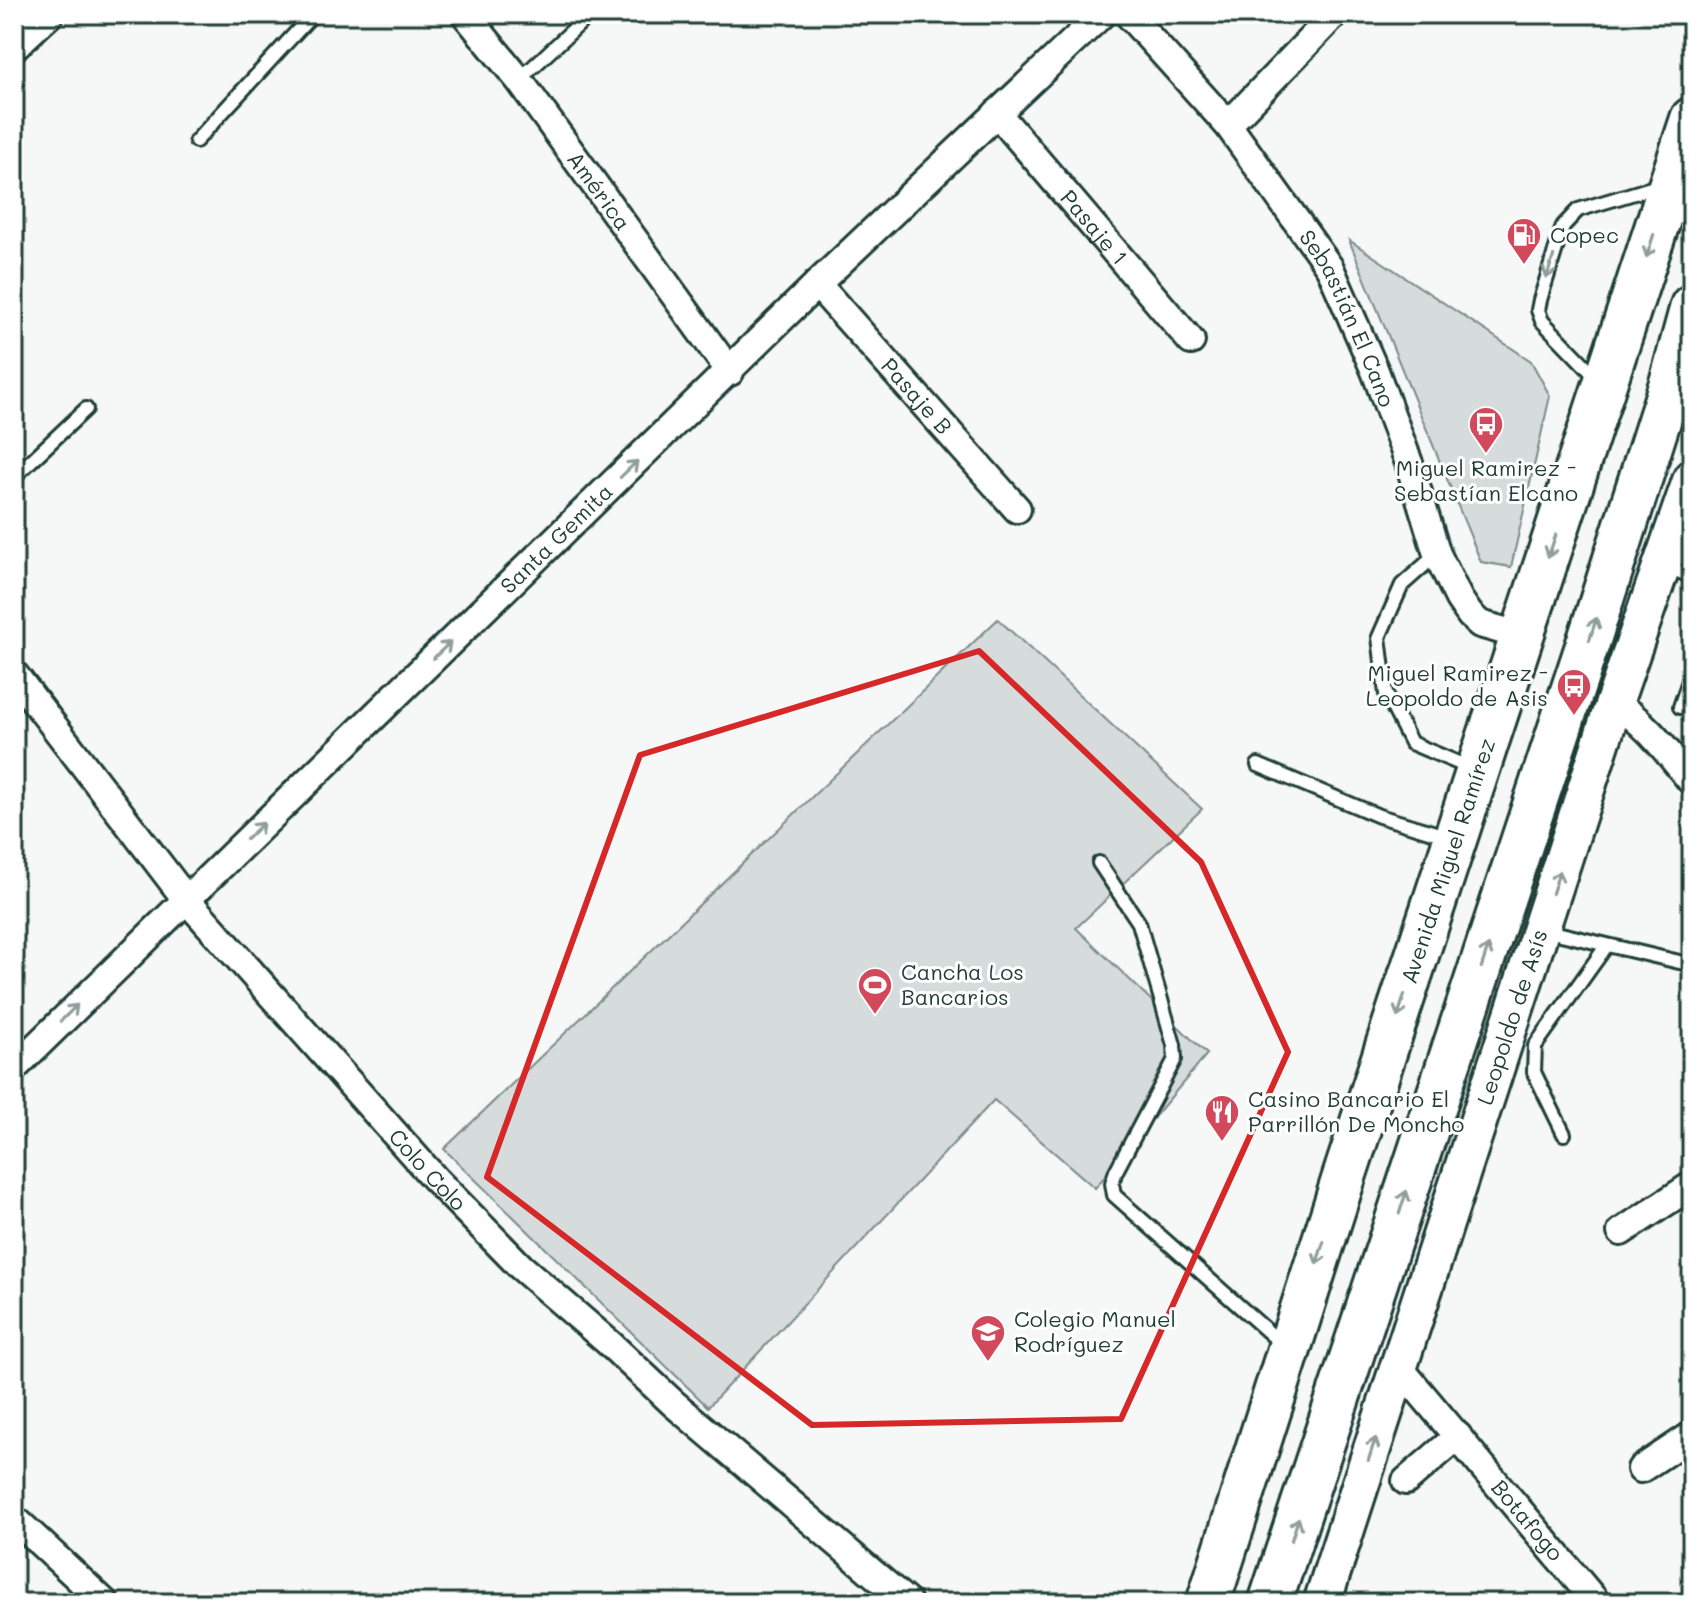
<svg xmlns="http://www.w3.org/2000/svg" width="1706" height="1617" font-family="Mali,sans-serif">
  <style>
    .grass { fill: #d6dcdb; stroke: #7a8c88; stroke-width: 2 }
    .lines { fill: none; stroke-linecap: round; stroke-linejoin: round }
    .lane-casing { stroke: #1f3d34; stroke-width: 18 }
    .street-casing { stroke: #1f3d34; stroke-width: 32 }
    .secondary-casing { stroke: #1f3d34; stroke-width: 42 }
    .primary-casing { stroke: #1f3d34; stroke-width: 48 }
    .lane { stroke: #fff; stroke-width: 12 }
    .street { stroke: #fff; stroke-width: 26 }
    .secondary { stroke: #fff; stroke-width: 36 }
    .primary { stroke: #fff; stroke-width: 42 }
    .oneway { stroke: #8f9e9a }
    .marked { fill: none; stroke: #d62828; stroke-width: 6; stroke-linejoin: round }
    .labels { text-anchor: middle; stroke-width: 6; stroke-linejoin: round; paint-order: stroke }
    .street-label { font-size: 22px; fill: #1f3d34; stroke: #fff }
    .poi-label { font-size: 22px; fill: #1f3d34; stroke: #fff; text-anchor: start }
  </style>
  <rect width="100%" height="100%" fill="#f6f7f7"/>
  <filter id="ink" filterUnits="userSpaceOnUse"><feTurbulence type="fractalNoise" baseFrequency=".0125" numOctaves="2"/><feDisplacementMap in="SourceGraphic" scale="16" xChannelSelector="R" yChannelSelector="G"/><feConvolveMatrix kernelMatrix="1 2 1 2 8 2 1 2 1" color-interpolation-filters="sRGB"/></filter>
  <g filter="url(#ink)">
    <path class="grass" d="M1349,240L1531,361L1550,396L1511,567L1481,562Z
      M998,619L1202,809L1076,928L1207,1054L1095,1188L994,1100L708,1407L444,1149Z"/>
    <g class="lines">
      <g class="lane-casing">
        <path id="lane" d="M519,80L590,14
          M196,141L313,14
          M1599,380L1542,321L1538,310L1540,300L1563,226L1578,210L1661,185
          M14,477L86,409
          M1437,554L1402,585L1379,637L1386,694L1411,743L1470,768
          M1666,566L1692,577
          M1680,707L1692,672
          M1258,765L1379,816L1449,837
          M1099,863L1139,923L1174,1045L1175,1059L1116,1171L1112,1183L1114,1195L1283,1345
          M1544,930L1692,965
          M1564,1134L1534,1072L1535,1046L1607,945"/>
      </g>
      <g class="street-casing">
        <g id="street">
          <path id="s1" d="M465,14L519,80L730,372"/>
          <path id="s2" d="M1128,14L1228,125L1330,268L1375,371L1409,463L1437,554L1459,599L1470,615L1480,624L1522,636"/>
          <path d="M14,47L50,14"/>
          <path id="s3" d="M997,113L1191,341"/>
          <path d="M1228,125L1335,14"/>
          <path id="s4" d="M817,284L1017,509"/>
          <path id="s5" d="M14,674L185,898L435,1179L521,1267L609,1343L673,1403L908,1603"/>
          <path d="M1614,703C1646,722 1668,753 1692,782"/>
          <path id="s6" d="M14,1068L817,284L1102,14"/>
          <path d="M1621,1232L1692,1185"/>
          <path id="s7" d="M1399,1367L1597,1603"/>
          <path d="M1641,1469L1692,1435"/>
          <path d="M1406,1481L1458,1436"/>
          <path d="M19,1523L105,1603"/>
        </g>
      </g>
      <g class="secondary-casing">
        <g id="secondary">
          <path id="s8" d="M1322,1603L1614,703L1692,478"/>
        </g>
      </g>
      <g class="primary-casing">
        <g id="primary">
          <path id="s9" d="M1208,1603L1345,1174L1692,119"/>
          <path d="M1270,1603L1589,640L1671,383L1692,306"/>
        </g>
      </g>
      <use href="#lane" class="lane"/>
      <use href="#street" class="street"/>
      <use href="#secondary" class="secondary"/>
      <use href="#primary" class="primary"/>
    </g>
    <defs><path id="oneway-shaft" d="M-6 0H5M1.5-3L5.5 0L1.5 3" fill="none" stroke-width="1.6" stroke-linecap="round" stroke-linejoin="round" transform="scale(2)"/></defs>
    <g class="oneway">
      <use href="#oneway-shaft" transform="translate(1650 246) rotate(108)"/>
      <use href="#oneway-shaft" transform="translate(1550 267) rotate(108)"/>
      <use href="#oneway-shaft" transform="translate(629 469) rotate(-44)"/>
      <use href="#oneway-shaft" transform="translate(1552 546) rotate(109)"/>
      <use href="#oneway-shaft" transform="translate(1593 629) rotate(-72)"/>
      <use href="#oneway-shaft" transform="translate(442 650) rotate(-44)"/>
      <use href="#oneway-shaft" transform="translate(255 831) rotate(-44)"/>
      <use href="#oneway-shaft" transform="translate(1556 882) rotate(-72)"/>
      <use href="#oneway-shaft" transform="translate(1485 956) rotate(-72)"/>
      <use href="#oneway-shaft" transform="translate(1401 1006) rotate(108)"/>
      <use href="#oneway-shaft" transform="translate(69 1013) rotate(-45)"/>
      <use href="#oneway-shaft" transform="translate(1403 1202) rotate(-72)"/>
      <use href="#oneway-shaft" transform="translate(1320 1253) rotate(108)"/>
      <use href="#oneway-shaft" transform="translate(1372 1449) rotate(-72)"/>
      <use href="#oneway-shaft" transform="translate(1295 1529) rotate(-72)"/>
    </g>
  </g>
  <path class="marked" d="M979,651L1201,862L1288,1052L1121,1419L812,1425L487,1177L640,755Z"/>
  <defs>
    <g id="fuel-pin" transform="scale(1.8)"><path d="M0 17L-7.5 6A9.5 9.5 0 1 1 7.5 6Z" fill="#d1495b" stroke="#fff"/><path d="M-5.5-6h7V0h2V4h1.3V-2.5L3-4.5l.8-.8L6-3V5H2.5V1h-1V6h-7ZM-4.2-4.7v3.2H.2V-4.7Z" fill="#fff"/></g>
    <g id="bus-pin" transform="scale(1.8)"><path d="M0 17L-7.5 6A9.5 9.5 0 1 1 7.5 6Z" fill="#d1495b" stroke="#fff"/><path d="M-5-6H5V4H4V6H2V4H-2V6H-4V4H-5ZM-3.5-4V0h7V-4ZM-3.5 1.2v1.5H-2V1.2ZM2 1.2v1.5H3.5V1.2Z" fill="#fff"/></g>
    <g id="stadium-pin" transform="scale(1.8)"><path d="M0 17L-7.5 6A9.5 9.5 0 1 1 7.5 6Z" fill="#d1495b" stroke="#fff"/><path d="M0-5a6.5 5 0 1 0 0 10a6.5 5 0 1 0 0-10ZM-3.5-1.8h7v3.6h-7Z" fill="#fff"/></g>
    <g id="restaurant-pin" transform="scale(1.8)"><path d="M0 17L-7.5 6A9.5 9.5 0 1 1 7.5 6Z" fill="#d1495b" stroke="#fff"/><path d="M-5-6h1v4h1v-4h1v4h1v-4h1v5L-1.5 .5V6h-2V.5L-5-1ZM5-6V6H3V1.5H1.5Q1.5-4 5-6Z" fill="#fff"/></g>
    <g id="school-pin" transform="scale(1.8)"><path d="M0 17L-7.5 6A9.5 9.5 0 1 1 7.5 6Z" fill="#d1495b" stroke="#fff"/><path d="M0-5L7-2L0 1L-7-2ZM-4 1L0 2.5L4 1V4Q0 6-4 4Z" fill="#fff"/></g>
  </defs>
  <g fill-rule="evenodd">
    <use href="#fuel-pin" x="1524" y="235"/>
    <use href="#bus-pin" x="1486" y="424"/>
    <use href="#bus-pin" x="1574" y="686"/>
    <use href="#stadium-pin" x="875" y="985"/>
    <use href="#restaurant-pin" x="1222" y="1112"/>
    <use href="#school-pin" x="988" y="1332"/>
  </g>
  <g class="labels">
    <g class="street-label">
      <text dy="8" stroke="none"><textPath href="#s1" startOffset="222">América</textPath></text>
      <text dy="8" stroke="none"><textPath href="#s3" startOffset="150">Pasaje 1</textPath></text>
      <text dy="8" stroke="none"><textPath href="#s2" startOffset="378">Sebastián El Cano</textPath></text>
      <text dy="8" stroke="none"><textPath href="#s4" startOffset="150">Pasaje B</textPath></text>
      <text dy="8" stroke="none"><textPath href="#s6" startOffset="758">Santa Gemita</textPath></text>
      <text dy="8" stroke="none"><textPath href="#s9" startOffset="780">Avenida Miguel Ramírez</textPath></text>
      <text dy="8" stroke="none"><textPath href="#s8" startOffset="616">Leopoldo de Asís</textPath></text>
      <text dy="8" stroke="none"><textPath href="#s5" startOffset="646">Colo Colo</textPath></text>
      <text dy="8" stroke="none"><textPath href="#s7" startOffset="200">Botafogo</textPath></text>
    </g>
    <g class="poi-label">
      <text x="1550" y="243">Copec</text>
      <text x="1486" y="476" text-anchor="middle">Miguel Ramirez -<tspan x="1486" dy="25">Sebastían Elcano</tspan></text>
      <text x="1548" y="681" text-anchor="end">Miguel Ramirez -<tspan x="1548" dy="25">Leopoldo de Asis</tspan></text>
      <text x="901" y="980">Cancha Los<tspan x="901" dy="25">Bancarios</tspan></text>
      <text x="1248" y="1107">Casino Bancario El<tspan x="1248" dy="25">Parrillón De Moncho</tspan></text>
      <text x="1014" y="1327">Colegio Manuel<tspan x="1014" dy="25">Rodríguez</tspan></text>
    </g>
  </g>
  <rect width="1706" height="1617" fill="none" stroke="#fff" stroke-width="48"/>
  <rect x="24" y="24" width="1658" height="1569" fill="none" stroke="#1f3d34" stroke-width="3" filter="url(#ink)"/>
</svg>
